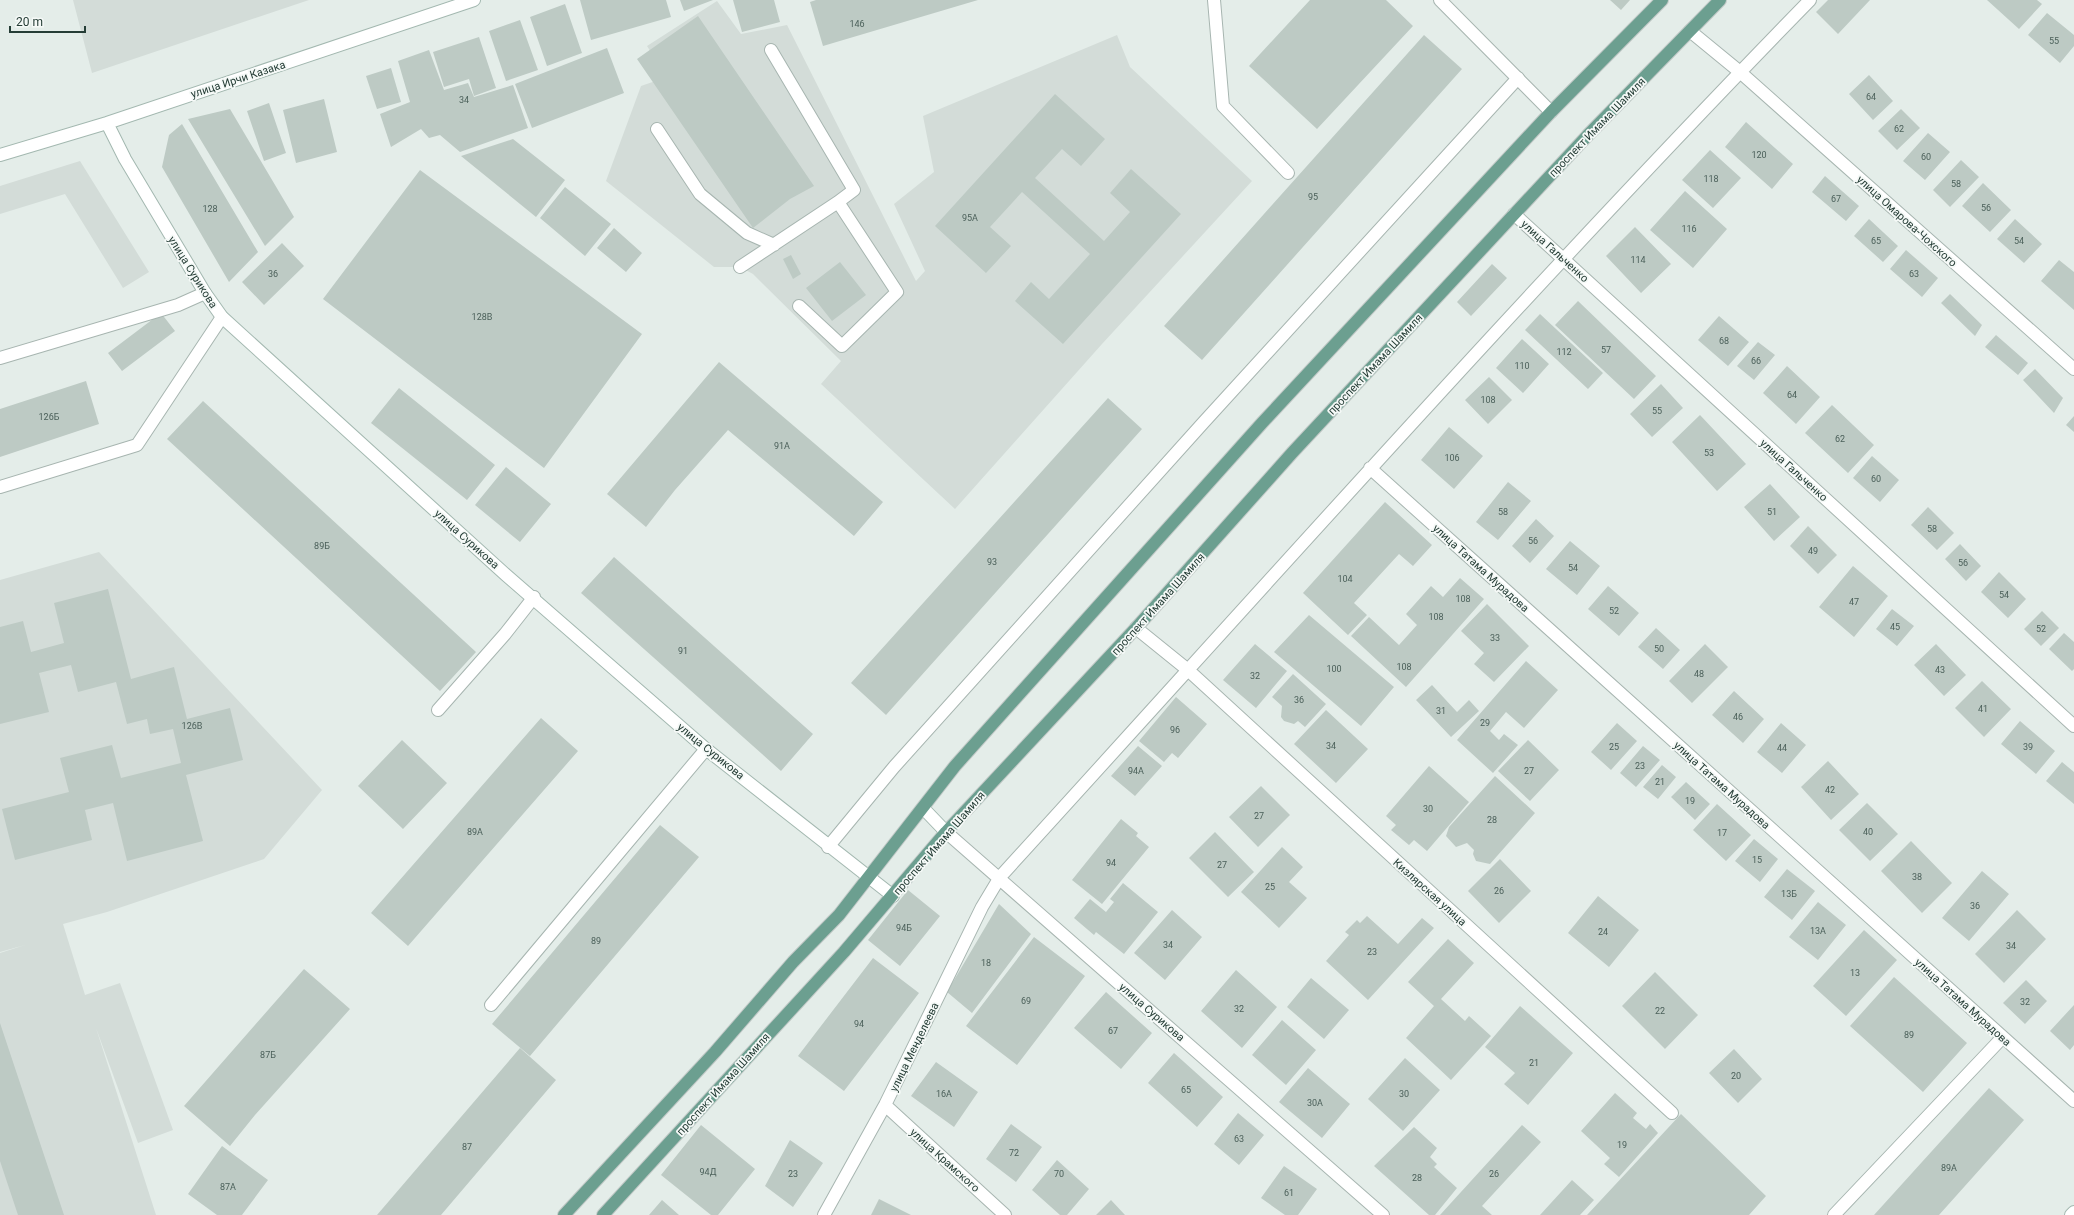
<svg xmlns="http://www.w3.org/2000/svg" width="2074" height="1215" font-family="Roboto,sans-serif">
  <style>
    .built { fill: #d3dcd8 }
    .building { fill: #bdcac4 }
    .lines { fill: none; stroke-linecap: round; stroke-linejoin: round }
    .service-casing { stroke: #a7b5b0; stroke-width: 14 }
    .minor-casing { stroke: #a7b5b0; stroke-width: 14 }
    .secondary-casing { stroke: #a3b8b0; stroke-width: 14 }
    .primary-casing { stroke: #c2c9c7; stroke-width: 14 }
    .service { stroke: #fff; stroke-width: 12 }
    .minor { stroke: #fff; stroke-width: 12 }
    .secondary { stroke: #fff; stroke-width: 12 }
    .primary { stroke: #6c9f90; stroke-width: 12 }
    .labels { text-anchor: middle; stroke-width: 3.5; stroke-linejoin: round; paint-order: stroke }
    .number-label { font-size: 9px; fill: #4b605a }
    .street-label { font-size: 11px; fill: #253d36; stroke: #f5f9f7 }
  </style>
  <rect width="100%" height="100%" fill="#e4ede9"/>
  <path class="built" d="M73,0H309L92,73Z
    M717,1L741,34L787,25L916,281L925,271L894,204L934,172L923,116L1117,35L1130,67L1252,181L1102,344L955,509L821,384L841,361L753,274L740,267H714L606,181L641,86L667,77L647,46Z
    M80,161L149,272L123,288L65,194L0,214V186Z
    M99,552L322,790L264,859L107,912L63,924L85,995L120,983L173,1130L138,1143L96,1028L156,1215H0V953L25,945L0,952V580Z"/>
  <path class="building" d="M580,0H666L671,17L591,40Z
    M680,0H713L684,11Z
    M733,0H774L780,22L742,32Z
    M816,0H978L823,46L810,2Z
    M1310,0H1386L1413,26L1317,129L1249,66Z
    M1610,0H1630L1621,10Z
    M1828,0H1870L1838,34L1816,12Z
    M1987,0H2037L2042,4L2019,29Z
    M565,4L582,53L547,66L530,17Z
    M2047,13L2074,35V46L2060,63L2028,35Z
    M698,16L814,186L790,199L753,228L637,59Z
    M520,20L538,70L506,81L489,31Z
    M1424,35L1462,69L1202,360L1164,326Z
    M479,37L496,88L474,96L469,79L444,87L433,52Z
    M607,48L624,93L532,128L515,84Z
    M429,50L444,90L468,83L474,97L513,85L528,128L460,152L440,135L429,138L421,129L391,147L380,114L410,102L398,61Z
    M391,68L401,102L377,109L366,76Z
    M1869,75L1893,101L1873,120L1849,94Z
    M1055,94L1105,139L1081,166L1062,149L1035,178L1104,241L1130,212L1110,193L1131,169L1181,214L1063,344L1015,301L1031,282L1049,299L1090,254L1022,192L990,227L1011,246L986,273L935,226Z
    M324,99L337,152L296,163L283,110Z
    M269,103L286,153L264,161L247,111Z
    M230,109L294,217L265,246L188,119Z
    M1901,109L1920,128L1897,150L1878,131Z
    M1746,122L1793,164L1772,189L1725,147Z
    M182,124L258,252L229,282L162,167L169,135Z
    M1928,133L1950,152L1925,180L1903,161Z
    M513,139L565,180L536,217L461,156Z
    M1710,150L1741,178L1713,208L1682,180Z
    M1961,160L1979,177L1950,207L1933,190Z
    M420,170L642,334L544,468L323,299Z
    M1825,176L1859,206L1846,221L1812,192Z
    M1983,183L2011,210L1990,232L1962,206Z
    M565,187L611,224L585,256L540,218Z
    M1685,191L1727,229L1693,268L1650,230Z
    M1869,219L1898,246L1883,262L1854,236Z
    M2015,219L2042,244L2024,263L1997,239Z
    M1635,227L1671,264L1641,293L1606,256Z
    M614,228L642,253L626,272L597,248Z
    M282,243L304,266L264,305L242,282Z
    M1906,250L1938,278L1922,297L1890,269Z
    M791,255L801,274L793,279L783,259Z
    M2059,260L2074,272V310L2041,281Z
    M840,262L866,295L832,321L806,288Z
    M1492,264L1507,278L1471,316L1457,302Z
    M1950,294L1982,325L1975,336L1941,303Z
    M1578,301L1656,376L1634,399L1555,325Z
    M161,313L175,331L122,371L108,353Z
    M1540,314L1603,373L1588,389L1525,330Z
    M1719,316L1749,342L1728,366L1698,340Z
    M1996,335L2028,363L2018,375L1985,347Z
    M1522,339L1549,364L1523,393L1496,368Z
    M1758,342L1775,355L1754,380L1737,366Z
    M719,362L883,502L854,536L728,430L675,490L646,527L607,494Z
    M1787,366L1820,397L1796,424L1763,393Z
    M2035,369L2063,398L2054,413L2023,380Z
    M1489,377L1512,400L1488,424L1465,400Z
    M86,381L99,424L0,457V409Z
    M1661,384L1683,408L1652,437L1630,414Z
    M399,388L495,465L467,500L371,423Z
    M1108,398L1142,429L886,715L851,683Z
    M203,401L476,652L440,691L167,439Z
    M1832,405L1874,445L1848,473L1805,433Z
    M1700,415L1746,464L1717,491L1672,442Z
    M2074,416V432L2066,425Z
    M1449,427L1483,456L1454,489L1421,460Z
    M1872,456L1899,480L1880,502L1853,478Z
    M506,467L551,504L520,542L475,505Z
    M1508,482L1531,501L1498,540L1476,522Z
    M1770,484L1800,517L1774,541L1744,507Z
    M1385,502L1432,545L1413,566L1399,554L1354,603L1367,615L1348,635L1303,593Z
    M1928,507L1954,533L1937,550L1911,525Z
    M1536,519L1554,536L1530,563L1512,546Z
    M1808,526L1837,555L1818,574L1790,546Z
    M1570,541L1600,566L1577,595L1546,569Z
    M1960,544L1981,566L1966,581L1945,559Z
    M614,557L813,734L781,771L581,593Z
    M1853,566L1888,596L1854,637L1819,607Z
    M1999,572L2026,599L2008,618L1981,592Z
    M1460,578L1484,599L1406,687L1351,636L1369,617L1399,645L1417,625L1406,614L1431,586L1443,597Z
    M1608,586L1639,613L1619,636L1588,609Z
    M108,589L131,679L174,667L187,719L230,708L243,760L186,775L203,841L127,861L113,803L85,810L92,840L15,860L2,809L69,792L60,758L112,745L121,778L181,763L173,729L150,734L147,719L127,724L116,682L78,692L71,665L39,673L49,712L0,724V627L23,621L31,652L64,643L54,603Z
    M1487,604L1529,646L1494,682L1474,664L1484,653L1461,631Z
    M1892,609L1914,626L1897,646L1876,629Z
    M2042,611L2059,628L2041,646L2024,629Z
    M1309,615L1394,687L1361,726L1274,652Z
    M1656,628L1680,650L1663,669L1638,647Z
    M2064,633L2074,642V669L2072,671L2049,649Z
    M1255,644L1287,671L1256,708L1223,680Z
    M1705,644L1728,667L1692,703L1669,681Z
    M1936,644L1966,675L1944,696L1914,665Z
    M1526,661L1558,690L1524,728L1506,712L1490,731L1499,740L1504,734L1518,745L1493,773L1457,740Z
    M1293,674L1326,704L1305,727L1298,721L1294,724L1284,721L1281,717L1282,706L1272,697Z
    M1982,681L2011,709L1984,737L1955,708Z
    M1432,685L1457,712L1469,700L1479,711L1451,737L1416,700Z
    M1734,691L1764,719L1743,743L1712,715Z
    M1176,697L1207,724L1178,758L1172,753L1164,762L1139,741Z
    M1326,710L1368,749L1336,783L1294,744Z
    M541,718L578,751L408,946L371,913Z
    M2020,721L2055,751L2036,774L2001,744Z
    M1617,723L1637,741L1611,770L1591,752Z
    M1781,723L1806,745L1782,773L1757,752Z
    M402,740L447,783L403,829L358,786Z
    M1528,740L1559,770L1530,801L1498,771Z
    M1138,746L1162,766L1135,796L1111,776Z
    M1643,746L1660,760L1636,787L1620,773Z
    M1828,761L1859,794L1831,820L1801,787Z
    M2062,762L2074,772V804L2046,781Z
    M1662,765L1676,777L1658,799L1643,787Z
    M1429,766L1469,802L1427,851L1414,840L1409,845L1391,830L1396,825L1386,816Z
    M1495,776L1535,813L1490,864L1476,861L1473,854L1474,850L1467,843L1456,847L1446,836L1449,827Z
    M1686,782L1710,804L1695,820L1671,797Z
    M1261,786L1290,815L1258,847L1229,817Z
    M1867,803L1898,834L1870,861L1839,830Z
    M1717,804L1751,835L1726,861L1693,830Z
    M1121,819L1138,833L1136,836L1149,847L1102,904L1072,880Z
    M660,825L699,857L530,1056L492,1024Z
    M1215,832L1254,872L1228,897L1189,858Z
    M1754,839L1778,859L1760,882L1735,861Z
    M1911,841L1952,883L1922,913L1881,871Z
    M1282,847L1303,867L1289,882L1307,898L1279,928L1241,892Z
    M1500,859L1531,891L1499,923L1468,891Z
    M1787,869L1815,891L1792,920L1764,897Z
    M1982,871L2009,894L1969,941L1942,918Z
    M1123,883L1158,912L1124,954L1096,932L1094,935L1074,918L1090,899L1106,912L1114,902L1110,899Z
    M908,890L940,916L900,966L868,940Z
    M1598,896L1639,930L1609,967L1568,933Z
    M1818,902L1846,925L1818,960L1789,937Z
    M999,904L1031,934L972,1013L947,992Z
    M1172,910L1202,937L1165,980L1134,953Z
    M2017,910L2046,939L2004,983L1975,954Z
    M1367,916L1398,944L1422,918L1434,928L1368,1000L1326,961L1349,935L1345,932L1357,920L1360,923Z
    M1864,930L1897,960L1846,1016L1813,986Z
    M1034,937L1085,976L1017,1065L966,1026Z
    M1448,939L1474,963L1441,999L1465,1021L1469,1016L1491,1036L1451,1080L1406,1038L1434,1006L1408,982Z
    M873,958L919,993L844,1091L798,1056Z
    M304,969L350,1009L255,1115L230,1146L184,1106Z
    M1236,970L1277,1007L1242,1048L1201,1011Z
    M1655,972L1698,1015L1665,1049L1622,1006Z
    M1894,977L1967,1043L1923,1092L1850,1026Z
    M1311,978L1349,1010L1324,1039L1287,1007Z
    M2026,980L2047,1001L2025,1024L2003,1003Z
    M1106,992L1152,1033L1121,1069L1074,1028Z
    M2074,1005V1045L2070,1050L2050,1031Z
    M1520,1006L1573,1053L1528,1105L1504,1084L1515,1073L1485,1047Z
    M1282,1020L1316,1050L1286,1085L1252,1055Z
    M0,1023L64,1215H18L0,1161Z
    M520,1048L556,1080L441,1215H377Z
    M1734,1049L1762,1079L1738,1103L1709,1073Z
    M1174,1053L1223,1097L1197,1127L1148,1083Z
    M1405,1058L1440,1090L1403,1131L1368,1099Z
    M936,1062L978,1092L954,1127L911,1096Z
    M1308,1068L1350,1104L1322,1138L1279,1102Z
    M1989,1088L2024,1120L1939,1215H1874Z
    M1615,1093L1637,1113L1633,1118L1646,1129L1650,1124L1658,1133L1619,1177L1604,1164L1610,1158L1581,1131Z
    M1238,1113L1264,1135L1239,1165L1214,1144Z
    M1681,1114L1766,1196L1749,1215H1587Z
    M1011,1124L1042,1147L1016,1182L986,1159Z
    M701,1125L755,1169L718,1215H711L661,1175Z
    M1522,1125L1541,1142L1482,1206L1492,1215H1440Z
    M1414,1127L1437,1148L1430,1157L1437,1164L1434,1167L1457,1188L1435,1215H1429L1374,1166Z
    M790,1140L823,1163L793,1207L765,1186Z
    M222,1146L268,1180L242,1215H217L188,1194Z
    M1057,1160L1089,1189L1067,1215H1060L1032,1190Z
    M1284,1166L1317,1189L1298,1215H1285L1261,1198Z
    M1572,1180L1594,1200L1580,1215H1540Z
    M879,1199L911,1215H871Z
    M662,1200L679,1215H649Z
    M1111,1200L1125,1215H1096Z"/>
  <g class="lines">
    <g class="service-casing">
      <path id="service" d="M1214,0L1223,106L1288,173
        M1440,0L1551,112
        M1690,31L1740,72
        M771,50L854,190L838,202
        M657,129L700,194L747,233L774,245
        M740,267L838,202L897,292L842,346L799,306
        M0,358L178,305L205,293
        M0,487L137,445L222,317
        M1136,628L1188,670
        M438,710L505,634L534,597
        M491,1005L706,749
        M1834,1215L2002,1038"/>
    </g>
    <g class="minor-casing">
      <path id="minor" d="M1740,72L2074,369
        M1514,214L2074,726
        M1370,468L2074,1101
        M1188,670L1672,1113
        M946,832L1383,1215
        M828,847L894,767L1203,423L1518,78
        M885,1105L1005,1215
        M824,1215L885,1105L982,907L1000,877C1268,583 1532,285 1810,0"/>
    </g>
    <g class="secondary-casing">
      <path id="secondary" d="M107,123L125,159L205,293L222,317L506,575L706,749L893,896
        M0,155L107,123L474,0
        M923,808L946,832
        M2071,1215L2074,1212"/>
    </g>
    <g class="primary-casing">
      <path id="primary" d="M564,1215L715,1052L793,962L839,915L955,766L1262,423L1551,112L1662,0
        M603,1215L844,952L946,832L1136,628L1292,453L1587,136L1720,0"/>
    </g>
    <use href="#service" class="service"/>
    <use href="#minor" class="minor"/>
    <use href="#secondary" class="secondary"/>
    <use href="#primary" class="primary"/>
  </g>
  <g class="labels">
    <g class="number-label">
      <text x="857" y="27">146</text>
      <text x="2054" y="44">55</text>
      <text x="1871" y="100">64</text>
      <text x="464" y="103">34</text>
      <text x="1899" y="132">62</text>
      <text x="1759" y="158">120</text>
      <text x="1926" y="160">60</text>
      <text x="1711" y="182">118</text>
      <text x="1956" y="187">58</text>
      <text x="1313" y="200">95</text>
      <text x="1836" y="202">67</text>
      <text x="1986" y="211">56</text>
      <text x="210" y="212">128</text>
      <text x="970" y="221">95А</text>
      <text x="1689" y="232">116</text>
      <text x="1876" y="244">65</text>
      <text x="2019" y="244">54</text>
      <text x="1638" y="263">114</text>
      <text x="273" y="277">36</text>
      <text x="1914" y="277">63</text>
      <text x="482" y="320">128В</text>
      <text x="1724" y="344">68</text>
      <text x="1606" y="353">57</text>
      <text x="1564" y="355">112</text>
      <text x="1756" y="364">66</text>
      <text x="1522" y="369">110</text>
      <text x="1792" y="398">64</text>
      <text x="1488" y="403">108</text>
      <text x="1657" y="414">55</text>
      <text x="49" y="420">126Б</text>
      <text x="1840" y="442">62</text>
      <text x="782" y="449">91А</text>
      <text x="1709" y="456">53</text>
      <text x="1452" y="461">106</text>
      <text x="1876" y="482">60</text>
      <text x="1503" y="515">58</text>
      <text x="1772" y="515">51</text>
      <text x="1932" y="532">58</text>
      <text x="1533" y="544">56</text>
      <text x="322" y="549">89Б</text>
      <text x="1813" y="554">49</text>
      <text x="992" y="565">93</text>
      <text x="1963" y="566">56</text>
      <text x="1573" y="571">54</text>
      <text x="1345" y="582">104</text>
      <text x="2004" y="598">54</text>
      <text x="1463" y="602">108</text>
      <text x="1854" y="605">47</text>
      <text x="1614" y="614">52</text>
      <text x="1436" y="620">108</text>
      <text x="1895" y="630">45</text>
      <text x="2041" y="632">52</text>
      <text x="1495" y="641">33</text>
      <text x="1659" y="652">50</text>
      <text x="683" y="654">91</text>
      <text x="1404" y="670">108</text>
      <text x="1334" y="672">100</text>
      <text x="1940" y="673">43</text>
      <text x="1699" y="677">48</text>
      <text x="1255" y="679">32</text>
      <text x="1299" y="703">36</text>
      <text x="1983" y="712">41</text>
      <text x="1441" y="714">31</text>
      <text x="1738" y="720">46</text>
      <text x="1485" y="726">29</text>
      <text x="192" y="729">126В</text>
      <text x="1175" y="733">96</text>
      <text x="1331" y="749">34</text>
      <text x="1614" y="750">25</text>
      <text x="2028" y="750">39</text>
      <text x="1782" y="751">44</text>
      <text x="1640" y="769">23</text>
      <text x="1136" y="774">94А</text>
      <text x="1529" y="774">27</text>
      <text x="1660" y="785">21</text>
      <text x="1830" y="793">42</text>
      <text x="1690" y="804">19</text>
      <text x="1428" y="812">30</text>
      <text x="1259" y="819">27</text>
      <text x="1492" y="823">28</text>
      <text x="475" y="835">89А</text>
      <text x="1868" y="835">40</text>
      <text x="1722" y="836">17</text>
      <text x="1757" y="863">15</text>
      <text x="1111" y="866">94</text>
      <text x="1222" y="868">27</text>
      <text x="1917" y="880">38</text>
      <text x="1270" y="890">25</text>
      <text x="1499" y="894">26</text>
      <text x="1789" y="897">13Б</text>
      <text x="1975" y="909">36</text>
      <text x="904" y="931">94Б</text>
      <text x="1818" y="934">13А</text>
      <text x="1603" y="935">24</text>
      <text x="596" y="944">89</text>
      <text x="1168" y="948">34</text>
      <text x="2011" y="949">34</text>
      <text x="1372" y="955">23</text>
      <text x="986" y="966">18</text>
      <text x="1855" y="976">13</text>
      <text x="1026" y="1004">69</text>
      <text x="2025" y="1005">32</text>
      <text x="1239" y="1012">32</text>
      <text x="1660" y="1014">22</text>
      <text x="859" y="1027">94</text>
      <text x="1113" y="1034">67</text>
      <text x="1909" y="1038">89</text>
      <text x="268" y="1058">87Б</text>
      <text x="1534" y="1066">21</text>
      <text x="1736" y="1079">20</text>
      <text x="1186" y="1093">65</text>
      <text x="944" y="1097">16А</text>
      <text x="1404" y="1097">30</text>
      <text x="1315" y="1106">30А</text>
      <text x="1239" y="1142">63</text>
      <text x="1622" y="1148">19</text>
      <text x="467" y="1150">87</text>
      <text x="1014" y="1156">72</text>
      <text x="1949" y="1171">89А</text>
      <text x="708" y="1175">94Д</text>
      <text x="793" y="1177">23</text>
      <text x="1059" y="1177">70</text>
      <text x="1494" y="1177">26</text>
      <text x="1417" y="1181">28</text>
      <text x="228" y="1190">87А</text>
      <text x="1289" y="1196">61</text>
    </g>
    <g class="street-label">
      <text transform="translate(238 79) rotate(-18)" y="4">улица Ирчи Казака</text>
      <text transform="translate(1597 127) rotate(-46)" y="4">проспект Имама Шамиля</text>
      <text transform="translate(1907 221) rotate(42)" y="4">улица Омарова-Чохского</text>
      <text transform="translate(1555 251) rotate(42)" y="4">улица Гальченко</text>
      <text transform="translate(193 272) rotate(58)" y="4">улица Сурикова</text>
      <text transform="translate(1375 364) rotate(-47)" y="4">проспект Имама Шамиля</text>
      <text transform="translate(1794 470) rotate(42)" y="4">улица Гальченко</text>
      <text transform="translate(467 539) rotate(42)" y="4">улица Сурикова</text>
      <text transform="translate(1481 568) rotate(42)" y="4">улица Татама Мурадова</text>
      <text transform="translate(1158 604) rotate(-48)" y="4">проспект Имама Шамиля</text>
      <text transform="translate(711 751) rotate(39)" y="4">улица Сурикова</text>
      <text transform="translate(1722 785) rotate(42)" y="4">улица Татама Мурадова</text>
      <text transform="translate(939 843) rotate(-49)" y="4">проспект Имама Шамиля</text>
      <text transform="translate(1430 892) rotate(42)" y="4">Кизлярская улица</text>
      <text transform="translate(1963 1002) rotate(42)" y="4">улица Татама Мурадова</text>
      <text transform="translate(1152 1012) rotate(41)" y="4">улица Сурикова</text>
      <text transform="translate(914 1047) rotate(-64)" y="4">улица Менделеева</text>
      <text transform="translate(723 1084) rotate(-48)" y="4">проспект Имама Шамиля</text>
      <text transform="translate(945 1160) rotate(42)" y="4">улица Крамского</text>
    </g>
  </g>
  <path d="M10 26v6h75v-6" fill="none" stroke="#253d36" stroke-width="2"/>
  <text x="16" y="26" font-size="12" fill="#253d36" stroke="#f5f9f7" stroke-width="3" paint-order="stroke">20 m</text>
</svg>
